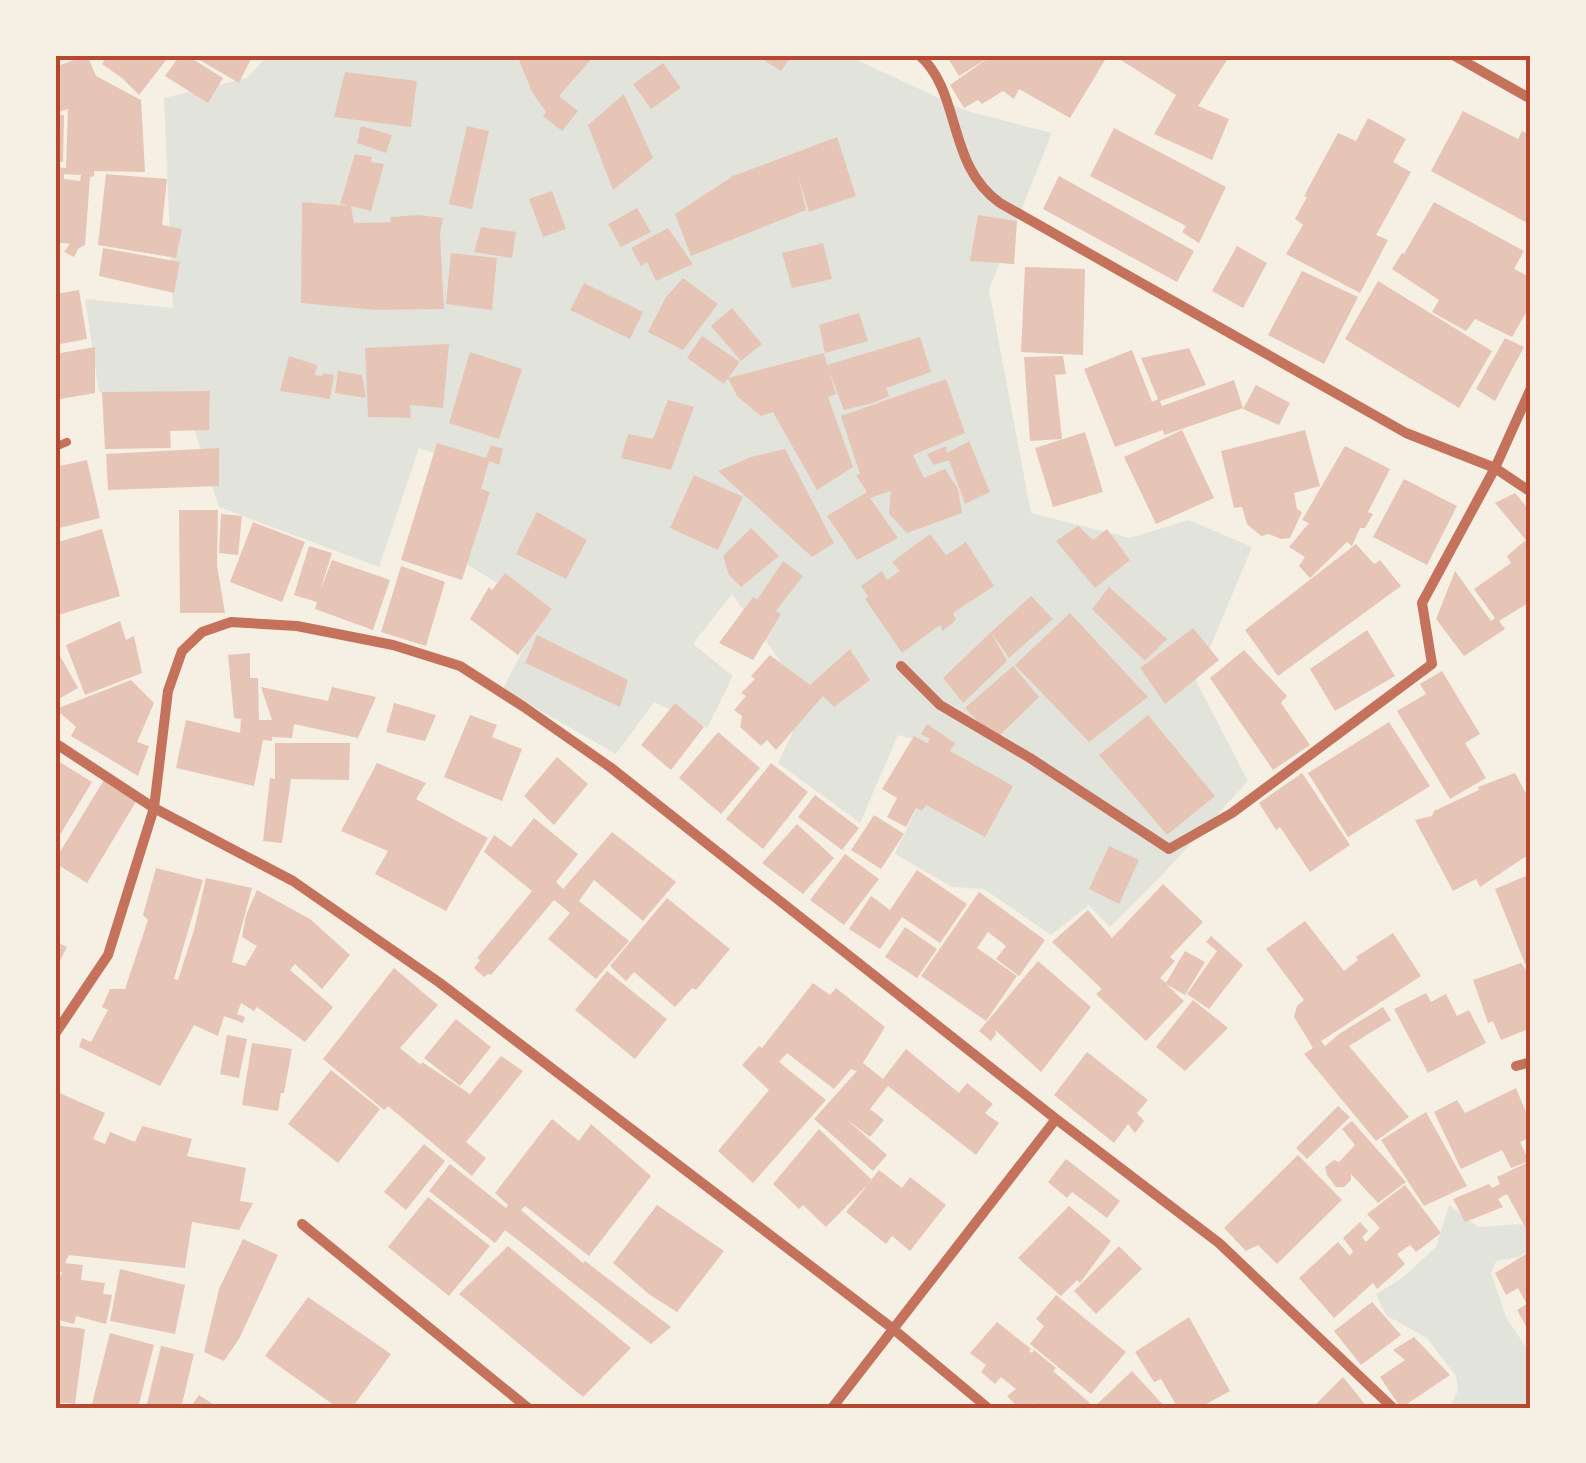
<svg xmlns="http://www.w3.org/2000/svg" width="1586" height="1463" font-family="Manrope,sans-serif">
  <style>
    .green { fill: #e2e4dc }
    .building { fill: #e6c5b7; fill-rule: evenodd }
    .lines { fill: none; stroke-linecap: round; stroke-linejoin: round }
    .service { stroke: #c5725c; stroke-width: 8 }
    .minor { stroke: #c5725c; stroke-width: 10 }
    .neatline { fill: none; stroke: #b5482f; stroke-width: 4 }
  </style>
  <rect width="100%" height="100%" fill="#f6efe4"/>
  <path class="green" d="M268,55H846L967,111L1052,133L989,290L1031,513L1130,538L1189,520L1252,547L1196,681L1248,781L1163,874L1110,927L1089,905L1051,935L984,889L952,887L895,854L945,747L898,735L860,823L778,763L808,700L732,594L693,644L733,676L707,728L654,702L616,754L503,689L543,611L460,560L480,468L419,448L379,567L219,507L184,398L99,392L85,299L173,308L164,98L247,78Z
    M1449,1205L1478,1227L1520,1224L1531,1226V1250L1519,1257L1496,1261L1491,1273L1506,1317L1531,1355V1408H1449L1458,1391L1456,1376L1427,1338L1387,1316L1376,1294L1401,1279L1436,1247Z"/>
  <path class="building" d="M87,55L96,76L141,100L145,172L94,171V176L90,177L85,245L78,249L74,257L64,252L70,244L55,242V167L66,168L68,109L55,113V67ZM64,174L81,175L80,181L64,179Z
    M108,55H170L139,95L122,78L102,64Z
    M180,55H186L223,78L208,103L165,76Z
    M191,55H253L239,83Z
    M517,55H561L565,59L569,55H595L559,96L578,111L562,131L543,116L546,112L532,92Z
    M756,55H792L781,71Z
    M946,55H1108L1070,118L1019,89L1014,99L1003,91L982,104L978,100L964,108L950,85L991,56L959,76Z
    M1113,55H1230L1198,106L1229,119L1212,160L1154,134L1176,95Z
    M663,63L681,88L651,109L633,84Z
    M345,72L417,81L411,127L334,117Z
    M624,94L653,158L613,190L588,125Z
    M1463,111L1518,139L1522,131L1531,136V225L1431,171Z
    M55,115H64L63,162H55Z
    M1368,118L1406,139L1393,162L1411,172L1376,235L1388,240L1360,293L1286,254L1303,225L1295,219L1307,197L1304,196L1338,133L1356,141Z
    M361,126L392,135L386,153L357,143Z
    M467,126L489,131L472,209L449,204Z
    M1114,128L1226,187L1199,243L1182,232L1186,226L1090,176Z
    M837,137L856,196L809,212L798,176L806,210L691,256L675,214L733,176Z
    M355,154L372,157L371,162L384,164L371,211L351,206L354,223L391,222L390,217L419,215L443,218L440,233L444,309L375,310L301,303L302,202L351,206L340,204Z
    M106,174L167,179L162,225L182,229L176,258L98,245Z
    M1059,176L1194,251L1177,282L1043,209Z
    M552,191L566,229L543,237L529,199Z
    M1434,202L1524,251L1514,269L1531,278V304L1512,337L1475,319L1466,331L1432,312L1439,300L1392,269L1402,253L1404,254Z
    M637,208L651,232L621,247L608,224Z
    M978,215L1017,221L1014,264L970,261Z
    M481,227L516,232L512,258L474,252Z
    M668,228L693,264L656,281L647,262L641,266L631,248Z
    M823,243L832,279L792,288L782,253Z
    M1237,246L1267,263L1243,308L1212,291Z
    M103,248L180,262L174,293L99,276Z
    M451,253L497,258L492,310L446,304Z
    M1025,267L1085,269L1083,355L1021,352Z
    M1302,271L1358,297L1324,364L1268,335Z
    M683,278L718,304L683,350L648,332L666,297Z
    M1378,281L1492,351L1459,408L1345,339Z
    M584,283L643,312L630,339L570,310Z
    M79,290L87,339L55,345V294Z
    M732,308L762,344L741,361L711,326Z
    M859,313L868,341L825,353L819,325Z
    M702,336L740,362L724,384L687,358Z
    M920,337L931,372L886,388L889,396L873,403L844,410L829,371L836,394L828,397L853,467L817,490L773,412L761,416L737,396L728,378L824,353L827,365Z
    M1505,338L1524,347L1495,401L1476,389Z
    M449,344L443,408L410,405L411,418L368,417L365,348Z
    M95,347V393L55,400V354Z
    M1189,348L1206,385L1160,401L1162,406L1234,380L1243,408L1164,435L1163,430L1115,447L1084,369L1132,350L1152,402L1158,399L1141,358Z
    M470,352L522,369L499,439L449,423Z
    M289,356L317,365L315,375L322,376L323,373L334,375L330,399L280,391Z
    M1063,356L1066,374L1055,375L1062,439L1030,441L1024,357Z
    M338,371L362,375L366,398L335,393Z
    M946,379L965,433L913,455L924,478L945,469L958,489L962,513L907,533L889,514L891,491L870,498L898,538L857,560L827,516L867,492L856,475L860,474L841,416Z
    M1256,385L1290,403L1279,425L1243,409Z
    M210,391L209,430L170,431L171,448L105,449L102,392Z
    M668,400L694,407L671,470L621,458L628,434L653,439Z
    M1182,430L1214,498L1156,524L1124,457Z
    M1305,430L1320,486L1294,493L1297,509L1302,512L1290,538L1281,539L1269,534L1261,536L1247,524L1242,507L1234,508L1221,451Z
    M1085,432L1103,492L1053,507L1035,448Z
    M969,441L990,492L965,504L949,460L933,465L927,454L946,446L947,453Z
    M437,443L486,458L491,445L503,449L499,465L489,461L481,489L490,492L462,580L401,560Z
    M1345,446L1390,469L1368,512L1373,514L1365,528H1360L1352,546L1347,542L1310,578L1299,566L1305,557L1289,547L1309,523L1302,520Z
    M219,448V486L108,490L106,454Z
    M785,449L834,543L812,557L718,471L751,457Z
    M87,460L100,518L55,529V467Z
    M694,475L743,497L718,550L670,528Z
    M1404,479L1457,506L1427,565L1373,537Z
    M1515,493L1531,512V601L1499,621L1505,629L1464,656L1436,619L1455,571L1491,621L1495,618L1474,589L1511,563L1507,556L1526,540L1495,503Z
    M179,510H218L217,565L225,613H180Z
    M537,512L587,540L566,579L516,554Z
    M221,514L242,516L238,555L219,553Z
    M253,522L305,542L282,602L230,582Z
    M1078,526L1093,540L1107,529L1130,560L1095,588L1056,541Z
    M751,528L779,556L741,587L729,575L723,556Z
    M102,529L120,596L55,616V543Z
    M930,534L946,555L966,542L994,586L953,613L956,620L943,631L940,625L902,653L865,599L868,596L861,586L882,571L887,580L900,571L892,562Z
    M1356,544L1374,564L1380,560L1401,586L1278,676L1245,630Z
    M309,546L332,553L320,591L332,560L390,580L373,630L315,609L317,602L294,595Z
    M783,561L803,576L776,611L781,614L753,660L719,643L753,597L757,600Z
    M401,566L445,582L426,646L381,632Z
    M505,573L552,609L518,655L470,619L489,587L492,590Z
    M1109,587L1167,639L1145,661L1092,609Z
    M1031,596L1053,619L1009,658L991,632Z
    M1070,613L1148,697L1089,742L1015,665Z
    M120,621L126,640L134,636L142,673L85,695L66,645Z
    M1193,628L1219,660L1165,704L1140,668Z
    M1367,630L1395,676L1335,711L1310,669Z
    M991,632L1007,661L963,703L943,678Z
    M537,635L628,680L620,707L525,663Z
    M55,647L78,688L55,701Z
    M850,649L870,680L834,707L823,696L776,750L767,740L761,746L740,727L742,716L734,710L746,696L741,693L755,679L751,676L770,655L810,685Z
    M1244,650L1287,696L1281,703L1310,745L1273,770L1210,678Z
    M250,653V678H258L259,720H272L261,687L328,701L332,687L376,697L358,738L294,724L292,738L272,737V741L263,740L254,786L176,768L186,720L240,733L241,719L234,718L228,655Z
    M1013,666L1039,697L995,740L965,708Z
    M1442,671L1480,734L1465,743L1486,778L1450,799L1397,711L1426,694L1420,684Z
    M131,680L154,703L137,742L149,746L138,776L71,736L76,727L56,709Z
    M394,703L436,715L425,741L386,732Z
    M675,703L704,727L671,770L641,745Z
    M470,715L497,725L492,737L522,749L502,801L444,777Z
    M1148,715L1215,796L1167,835L1099,755Z
    M1389,722L1430,786L1348,837L1308,773Z
    M927,724L955,743L950,751L1013,786L985,837L926,805L922,811L916,808L906,827L887,817L897,798L882,789L914,736L927,743L930,739L921,734Z
    M718,732L760,768L721,814L679,778Z
    M275,743H350L349,780L291,779L282,843L263,841L270,778L275,779Z
    M557,757L588,784L554,825L524,796Z
    M58,761L92,782L55,843V766Z
    M377,763L426,783L416,799L488,838L446,911L375,874L388,851L341,831Z
    M771,763L808,792L763,849L726,819Z
    M1302,773L1350,845L1310,872L1280,827L1276,830L1259,803Z
    M1515,773L1531,803V853L1480,887L1476,879L1453,891L1415,820L1432,816L1434,811L1479,790L1478,787Z
    M104,780L137,800L87,883L55,863V860Z
    M815,795L859,828L842,850L798,817Z
    M874,815L904,834L881,869L851,850Z
    M534,818L578,854L556,882L563,889L612,832L676,882L643,921L594,880L579,901L629,941L596,979L548,939L570,913L554,900L491,975L488,974L484,977L474,968L480,960L477,958L532,891L484,852L494,835L511,847Z
    M797,824L834,858L803,894L762,863Z
    M1109,846L1139,860L1119,904L1089,889Z
    M845,854L879,879L844,925L810,900Z
    M156,868L203,880L174,979L178,980L194,930L206,878L252,888L232,962L245,966L257,946L242,937L246,915L257,890L310,919L350,955L322,989L295,964L290,970L333,1007L305,1042L257,1007L254,1011L241,1003L237,1014L245,1017L243,1023L224,1016L218,1036L194,1025L160,1086L79,1047L82,1038L91,1042L108,1010L102,1007L110,989H125L148,920L143,915Z
    M917,870L967,904L940,943L902,917L880,949L849,929L871,896L890,910Z
    M1531,874V962L1525,964L1495,889Z
    M1163,884L1203,922L1170,957L1175,961L1160,978L1166,983L1185,951L1205,962L1185,995L1166,984L1184,1001L1146,1041L1096,994L1102,989L1052,942L1088,910L1112,938Z
    M979,892L1045,940L1019,976L996,959L1006,946L988,932L977,948L1017,976L986,1021L921,976Z
    M667,898L730,949L696,990L692,988L675,1007L634,972L626,981L610,966Z
    M1305,921L1344,971L1358,960L1356,957L1393,933L1421,976L1321,1041L1325,1046L1339,1034L1383,1007L1391,1020L1349,1046L1409,1117L1376,1141L1304,1054L1313,1048L1294,1017L1297,1006L1304,1000L1266,949Z
    M905,927L937,949L917,978L885,957Z
    M1211,936L1243,965L1209,1009L1187,994L1217,951L1206,942Z
    M55,941L67,947L55,970Z
    M1038,961L1091,1007L1041,1072L995,1030L996,1034L991,1041L979,1031Z
    M1521,963L1531,976V1028L1501,1040L1493,1021L1488,1023L1473,980Z
    M394,968L438,1005L400,1048L421,1065L422,1062L470,1094L501,1056L523,1071L466,1142L486,1158L472,1176L388,1106L384,1110L323,1059Z
    M607,971L667,1019L635,1059L575,1010Z
    M813,983L830,995L836,988L885,1027L863,1063L883,1079L906,1049L959,1093L967,1083L993,1104L985,1113L999,1123L976,1155L888,1086L870,1109L884,1120L870,1137L845,1118L887,1155L873,1171L814,1119L857,1071L851,1069L834,1089L787,1053L779,1062L826,1100L753,1183L718,1151L769,1090L742,1065L759,1046L762,1048Z
    M1426,993L1431,1002L1446,994L1457,1016L1469,1010L1486,1043L1428,1073L1394,1009Z
    M1193,1000L1228,1028L1185,1071L1156,1047Z
    M456,1019L491,1047L460,1086L424,1058Z
    M227,1035L247,1039L239,1078L220,1074Z
    M252,1043L292,1049L284,1093H281L278,1111L242,1105Z
    M1087,1052L1148,1100L1137,1113L1144,1121L1135,1133L1128,1124L1114,1143L1054,1095Z
    M331,1070L380,1109L338,1163L288,1124Z
    M1516,1088L1531,1124V1137L1520,1142L1529,1161L1511,1168L1502,1150L1461,1169L1434,1112L1457,1100L1465,1113Z
    M55,1091L105,1113L93,1139L105,1144L110,1132L135,1142L142,1126L192,1139L187,1156L246,1168L240,1201L253,1203L239,1230L192,1222L185,1268L69,1255L65,1263L83,1265L81,1280L105,1283L103,1294L112,1295L106,1324L76,1316L74,1324L55,1319V1275L61,1276L62,1272L55,1271V1141L59,1129L55,1127Z
    M1338,1106L1350,1117L1307,1159L1296,1148Z
    M1426,1112L1467,1186L1424,1206L1381,1140Z
    M552,1119L579,1141L591,1124L651,1176L589,1256L525,1206L521,1210L583,1263L585,1261L671,1327L651,1344L505,1230L495,1243L429,1191L450,1164L506,1208L508,1205L495,1193Z
    M1352,1121L1406,1182L1378,1203L1351,1174V1180L1344,1187H1336L1327,1175L1325,1167L1334,1160L1339,1162L1355,1145L1342,1129Z
    M819,1129L872,1180L826,1227L803,1205L799,1209L773,1184Z
    M424,1144L445,1161L406,1210L384,1192Z
    M1298,1155L1342,1200L1277,1264L1258,1245L1246,1251L1224,1228Z
    M1066,1159L1120,1201L1107,1218L1072,1192L1067,1198L1048,1182Z
    M1531,1161V1225L1525,1227L1507,1194L1498,1199L1503,1207L1465,1222L1453,1199L1489,1184L1492,1188L1500,1184L1497,1177Z
    M879,1170L902,1188L910,1177L946,1205L910,1251L892,1236L886,1244L846,1212Z
    M1405,1185L1441,1233L1416,1252L1410,1245L1397,1254L1405,1264L1377,1289L1373,1283L1334,1318L1299,1278L1338,1242L1350,1256L1353,1251L1343,1238L1360,1222L1368,1231L1362,1237L1366,1242L1380,1228L1367,1214Z
    M428,1197L490,1246L449,1296L388,1247Z
    M657,1205L724,1251L677,1312L650,1295L613,1263Z
    M1069,1206L1111,1241L1080,1283L1077,1280L1061,1296L1018,1258Z
    M243,1239L278,1255L239,1339L224,1361L204,1352L219,1289Z
    M508,1246L631,1348L583,1397L459,1294Z
    M1119,1246L1142,1269L1096,1314L1074,1291Z
    M1531,1251V1335L1517,1310L1527,1304L1518,1288L1506,1295L1495,1273Z
    M120,1269L185,1285L175,1334L110,1321Z
    M1056,1295L1126,1352L1091,1394L1030,1344L1044,1326L1036,1319Z
    M308,1297L391,1354L352,1408H338L265,1356Z
    M1372,1302L1401,1335L1361,1365L1334,1331Z
    M1189,1317L1230,1391L1199,1408H1178L1161,1379L1154,1382L1135,1352Z
    M997,1322L1031,1349L1029,1351L1032,1353L1034,1350L1056,1368L1053,1371L1090,1403L1085,1408H1038L1032,1403L1027,1408H1019L1007,1396L1016,1389L1001,1377L995,1384L981,1372L986,1365L970,1353Z
    M55,1325L85,1329L75,1404L55,1402Z
    M110,1333L154,1345L138,1408H110L92,1404Z
    M1414,1337L1450,1375L1401,1408L1380,1377L1405,1360L1393,1350Z
    M161,1346L194,1354L181,1408H146Z
    M1132,1371L1166,1408H1093Z
    M1343,1377L1368,1408H1312Z
    M199,1395L219,1408H190Z"/>
  <g class="lines">
    <path class="service" d="M55,447L67,442"/>
    <path class="minor" d="M919,55C962,92 946,165 1000,203L1406,433L1495,468L1531,492
      M1453,55L1531,99
      M901,666L940,705L1030,758L1169,849L1232,813L1432,664L1422,603L1495,468L1531,388
      M55,743L154,808L293,881L440,983L892,1328L988,1408
      M55,1034L108,955L154,808L168,691L182,651L202,632L231,622L297,626L393,645L460,666L524,707L610,767L1056,1119L1219,1243L1393,1408
      M1516,1066L1531,1062
      M302,1224L528,1408
      M832,1408L1056,1119"/>
  </g>
  <rect width="1586" height="1463" fill="none" stroke="#f6efe4" stroke-width="115"/>
  <rect x="58" y="58" width="1470" height="1348" class="neatline"/>
</svg>
